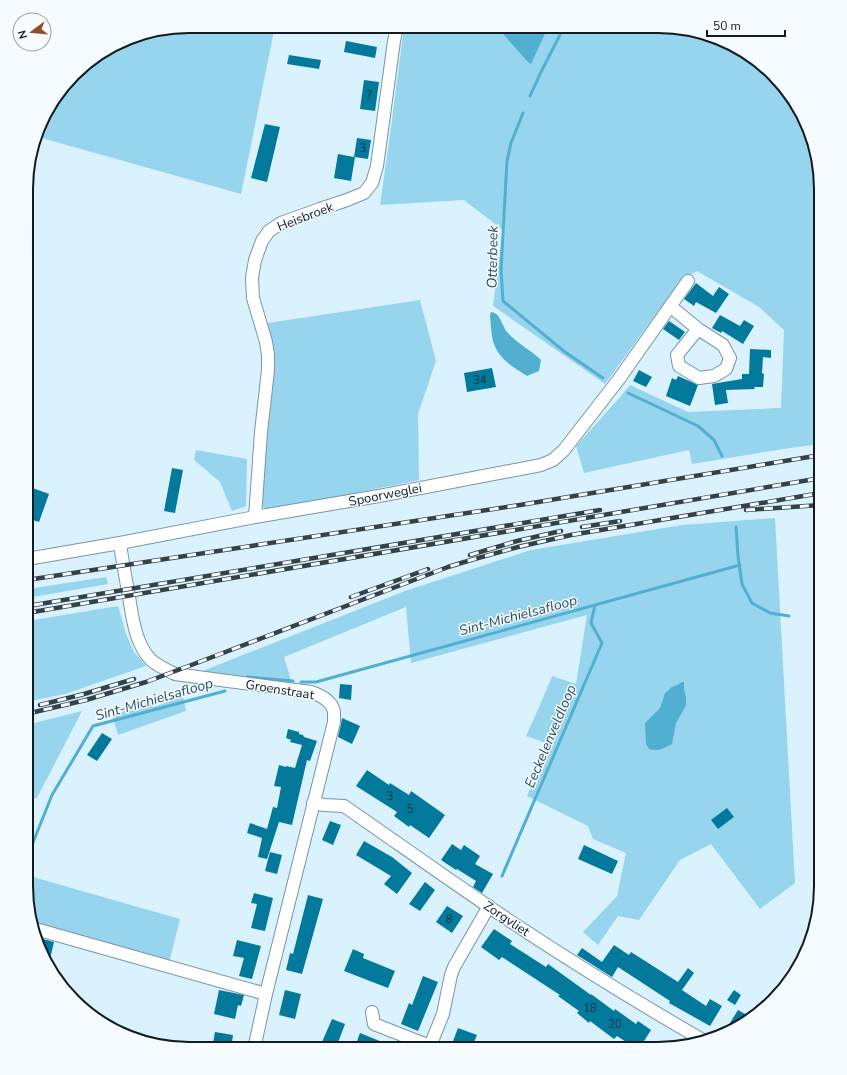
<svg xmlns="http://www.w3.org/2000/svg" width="847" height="1075" font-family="'Nunito Sans',sans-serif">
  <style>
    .green { fill: #97d4ed }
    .water { fill: #51afd2 }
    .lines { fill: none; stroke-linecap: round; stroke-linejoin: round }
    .stream { stroke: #51afd2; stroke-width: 3 }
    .building { fill: #037a9b }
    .minor-casing { stroke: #7996a3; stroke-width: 14 }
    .minor { stroke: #fff; stroke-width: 12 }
    .rail-casing { stroke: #334248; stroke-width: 4.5 }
    .rail { stroke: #f5fbfe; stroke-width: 3; stroke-dasharray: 9; stroke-linecap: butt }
    .labels { text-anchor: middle; stroke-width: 3; stroke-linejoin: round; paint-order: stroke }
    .number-label { font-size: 11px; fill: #0d3440 }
    .street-label { font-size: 13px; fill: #101c21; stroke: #f5fbfe }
    .water-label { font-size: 14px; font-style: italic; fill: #254e5d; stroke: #f5fbfe }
    .rim { fill: none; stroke: #101c21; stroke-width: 2 }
  </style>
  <rect width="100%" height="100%" fill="#d9f2fd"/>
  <path class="green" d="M189,26H275L241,194L38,137L48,108L82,66L137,35Z
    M404,27H679L749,54L799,108L815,147L821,189V444L790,448L692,464L689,450L584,473L576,446L621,396L630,385L688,412L781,408L784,330L759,307L697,271L681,280L605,384L493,306L503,230L464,200L380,205L390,135Z
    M420,300L436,361L418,414L419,480L268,511L261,505L274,368L268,323Z
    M196,450L247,459L246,506L232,511L220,482L194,460Z
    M775,518L795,883L760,909L711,844L680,860L639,920L618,916L598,945L583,932L617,896L626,853L593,839L588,826L527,796L549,744L526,736L540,705L552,676L576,684L587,615L411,663L406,607L284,657L291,680L200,672L405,591L531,550L682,525Z
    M106,577L108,584L27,598V589Z
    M118,606L126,634L134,652L146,666L65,694L26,702L27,621Z
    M183,697L186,711L118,735L112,715L152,701L153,707Z
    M82,711L37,798L26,799V725Z
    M26,875L180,919L169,963L31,924L26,886Z"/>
  <path class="water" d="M497,27H548L531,64L526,60Z
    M491,312C501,313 502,327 508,333C518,344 531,350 541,360L539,371L527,376C513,367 498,359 493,341C491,333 491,324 490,316Z
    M682,682H684V689L686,697V705L680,716L676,723L672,744C664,748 658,752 649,749L646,744L645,723L660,708L665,693L672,687L677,685Z"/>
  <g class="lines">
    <path class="stream" d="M530,96L541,72L564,27
      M523,113L511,143L507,161L501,270L503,301L565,352L603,378
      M628,393L698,426L714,440L722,456
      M736,527L738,556L742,584L752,603L770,613L789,616
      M247,677L293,681
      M301,682H316L740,565
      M26,860L52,795L93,726L225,691
      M502,876L602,643L591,623L595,605"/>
  </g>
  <path class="building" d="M346,41L377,47L375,58L344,52Z
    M289,55L321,60L319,69L287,64Z
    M364,80L379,82L375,111L360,109Z
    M265,124L280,127L267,182L251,178Z
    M357,138L371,140L368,159L355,157L351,181L334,178L338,154L354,157Z
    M696,283L713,296L719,287L729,294L716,313L696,302L694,306L684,299Z
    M720,315L740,326L744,320L754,326L743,344L722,331L721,333L712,328Z
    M669,321L685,332L679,340L663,329Z
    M750,349L771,350V358L763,357L762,373L764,374L763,387H754L755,389L726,390L728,403L715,405L712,384L742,379V374H749Z
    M492,368L496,387L467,392L464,373Z
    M639,370L652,377L646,387L633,381Z
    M678,376L698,385L690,406L666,396L672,378L676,380Z
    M172,468L183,470L175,513L164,511Z
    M27,486L49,494L39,522L27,518Z
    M340,684L352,685L351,700L339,698Z
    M342,718L360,726L352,744L338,737L341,724Z
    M288,729L299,732V734L303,735L304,737L317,741L310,761L307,760L292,825L279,822L267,859L258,857L262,838L247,833L250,823L267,829L273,807L277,808L281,787L274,786L279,765L286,767V766L295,768L302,745L290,742L291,740L286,738Z
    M102,733L112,739L97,761L87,755Z
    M367,770L389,785L390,783L409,795L411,791L445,815L429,838L410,825L409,827L394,816L397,812L356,786Z
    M727,808L734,817L718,829L711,820Z
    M330,821L341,825L333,845L322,840Z
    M364,841L392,857L412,873L397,894L384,884L391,876L356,855Z
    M452,844L461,850L464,845L480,856L475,864L493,874L482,893L473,887L476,881L457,869L456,870L441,860Z
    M584,845L618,861L612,874L578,859Z
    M270,852L282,855L277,874L265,871Z
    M425,882L435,890L420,911L409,904Z
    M254,893L273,898L265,931L251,928L257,904L251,903Z
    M308,895L323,899L302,974L286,970L290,953L293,954Z
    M447,906L463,916L452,933L436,922Z
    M494,929L512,941L510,944L546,967L548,964L591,995V994L614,1011L615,1009L636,1024L638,1021L651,1030L639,1049H637L617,1036L614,1039L590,1021L589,1023L577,1013L579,1011L558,996L560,995L502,957L499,960L481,947Z
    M35,937L54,942L50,959L44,957Z
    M237,940L261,946L252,979L239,976L244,958L233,956Z
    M614,945L629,955L631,952L678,982L688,968L694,973L682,990L706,1006L710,999L722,1006L710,1026L669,1003L670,1001L618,967L612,977L577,955L582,948L602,962Z
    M353,949L364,954L363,958L395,971L388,988L344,971Z
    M423,976L438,982L418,1031L401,1024L409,1003L412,1005Z
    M219,990L244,995L241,1006L238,1005L235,1019L214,1014Z
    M285,990L301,994L295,1019L279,1015Z
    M734,990L741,995L735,1005L727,1000Z
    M738,1010L752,1018L739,1027L725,1031Z
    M332,1019L345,1024L336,1048L322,1042Z
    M458,1028L477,1035L471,1049H450Z
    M215,1032L233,1035L231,1049H212Z
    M360,1033L397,1048V1049H354Z"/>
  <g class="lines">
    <g class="minor-casing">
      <path id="minor" d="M670,306L698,329L723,345L730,358L726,369L714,376L699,378L679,366L677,355L698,329
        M255,517L261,432L268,370V355L266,342L253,298L252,278L255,260L262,241L269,231L281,223L320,209L347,200L364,193L372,183L377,166L394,41L397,27
        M120,543C122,559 125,575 128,591C132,613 134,643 151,660C158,666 167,670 175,674L311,692C320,695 332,701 334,712C334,715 334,719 334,722L266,994L254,1049
        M27,559L120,543L255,517L379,496L541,465L553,460L564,450L619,379L688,281
        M313,803L324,805L344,806C399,844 452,882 507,919C570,961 635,1001 701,1039
        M32,928L266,994
        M372,1012L374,1024L430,1046L443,1014L451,975L454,967L489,906"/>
    </g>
    <use href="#minor" class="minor"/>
    <g class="rail-casing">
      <path id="rail" d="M746,510L821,505
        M582,527L620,521
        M470,555L517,541L561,531
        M27,580L520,505L821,455
        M351,597L428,569
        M34,605L600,510
        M27,613L821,478
        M40,705L84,694L134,679
        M26,714L86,700L146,682L194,664L448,567L471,560L518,547L571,535L821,493"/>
    </g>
    <use href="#rail" class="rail"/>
  </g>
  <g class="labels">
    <g class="number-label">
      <text x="369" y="99">7</text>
      <text x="363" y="152">3</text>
      <text x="480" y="384">34</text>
      <text x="390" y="800">3</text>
      <text x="410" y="813">5</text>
      <text x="449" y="923">8</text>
      <text x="590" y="1012">18</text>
      <text x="615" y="1028">20</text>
    </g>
    <g class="street-label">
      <text transform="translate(305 216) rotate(-21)" y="5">Heisbroek</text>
      <text transform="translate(385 494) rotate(-11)" y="5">Spoorweglei</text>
      <text transform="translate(280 689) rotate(9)" y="5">Groenstraat</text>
      <text transform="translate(507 918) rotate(34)" y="5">Zorgvliet</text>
    </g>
    <g class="water-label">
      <text transform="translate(492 257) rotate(-89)" y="5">Otterbeek</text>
      <text transform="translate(518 615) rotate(-15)" y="5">Sint-Michielsafloop</text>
      <text transform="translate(154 699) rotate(-16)" y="5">Sint-Michielsafloop</text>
      <text transform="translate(550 736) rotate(-67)" y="5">Eeckelenveldloop</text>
    </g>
  </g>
  <path d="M0 0H847V1075H0ZM189 33H658A156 156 0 0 1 814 189V886A156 156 0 0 1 658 1042H189A156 156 0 0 1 33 886V189A156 156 0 0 1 189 33Z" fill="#f5fbfe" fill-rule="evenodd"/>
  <path class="rim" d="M189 33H658A156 156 0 0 1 814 189V886A156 156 0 0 1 658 1042H189A156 156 0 0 1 33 886V189A156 156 0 0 1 189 33Z"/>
  <g transform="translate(32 32) rotate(254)"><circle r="19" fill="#f5fbfe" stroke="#99a2a6"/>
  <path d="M0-3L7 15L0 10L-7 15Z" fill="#934c28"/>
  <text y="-6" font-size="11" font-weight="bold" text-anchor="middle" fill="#101c21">N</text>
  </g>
  <path d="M707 30v6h78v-6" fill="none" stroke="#101c21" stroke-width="2"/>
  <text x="713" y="30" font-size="12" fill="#101c21" stroke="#f5fbfe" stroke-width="3" paint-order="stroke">50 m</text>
</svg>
